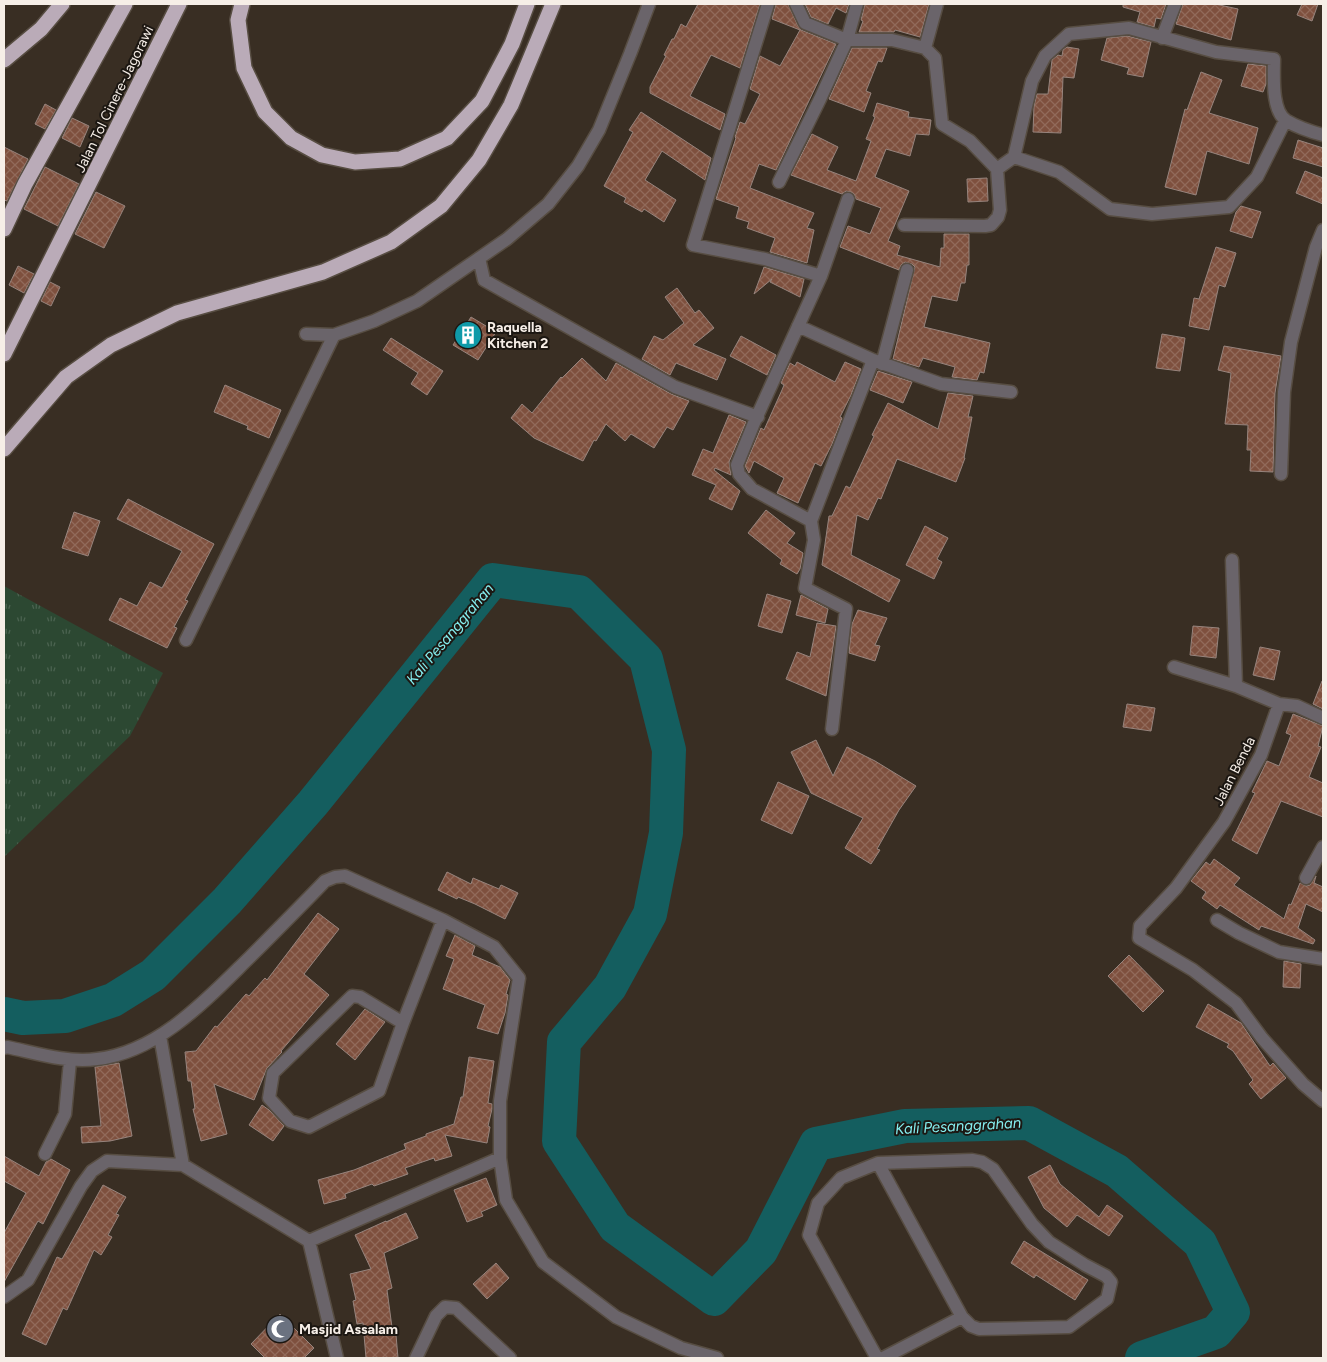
<svg xmlns="http://www.w3.org/2000/svg" width="1327" height="1362" font-family="Figtree,sans-serif">
  <style>
    .grass { fill: url(#grass-tufts) }
    .lines { fill: none; stroke-linecap: round; stroke-linejoin: round }
    .river { stroke: #145e5f; stroke-width: 34 }
    .building { fill: url(#building-cross-hatch); stroke: #97847d }
    .minor-casing { stroke: #574d42; stroke-width: 15 }
    .highway-casing { stroke: #574d42; stroke-width: 18 }
    .minor { stroke: #6a646a; stroke-width: 12 }
    .highway { stroke: #baabb8; stroke-width: 15 }
    .labels { text-anchor: middle; stroke-width: 4; stroke-linejoin: round; paint-order: stroke }
    .street-label { font-size: 14px; fill: #f6eee7; stroke: #1c1712 }
    .poi-label { font-size: 14px; font-weight: bold; fill: #f6eee7; stroke: #1c1712; text-anchor: start }
    .water-label { font-size: 15px; font-style: italic; fill: #85eff0; stroke: #1c1712 }
  </style>
  <defs>
    <pattern id="grass-tufts" width="24" height="20" patternUnits="userSpaceOnUse" patternTransform="scale(1.25)"><rect width="24" height="20" fill="#2c4832"/><path d="M3 7l-1-3M5 7V3M7 7l1-3M15 17l-1-3M17 17v-4M19 17l1-3" fill="none" stroke="#4b6350"/></pattern>
    <pattern id="building-cross-hatch" width="8" height="8" patternUnits="userSpaceOnUse" patternTransform="scale(1.25)"><rect width="8" height="8" fill="#7e503e"/><path d="M0 0l8 8M0 8l8-8" fill="none" stroke="#916a5a"/></pattern>
  </defs>
  <rect width="100%" height="100%" fill="#392e23"/>
  <path class="grass" d="M4,586L163,673L130,736L4,857Z"/>
  <g class="lines">
    <path class="river" d="M4,1014L23,1018L65,1016L113,1000L153,975L227,901L313,803L493,580L579,592L646,659L669,750L666,833L650,914L610,987L564,1042L559,1141L615,1227L714,1299L761,1251L816,1144L905,1126L1029,1123L1117,1171L1200,1243L1233,1312L1216,1332L1142,1358"/>
  </g>
  <path class="building" d="M698,4H760L740,68L711,55L690,96L725,114L720,130L650,93V87L666,56L664,55L672,39H674L681,24L686,27Z
    M776,4H788L798,26L801,30L836,44L776,170L759,164L750,188L814,213L807,228L814,230L807,263L770,252L775,238L747,228L749,222L736,218L739,207L716,199L736,138L735,137L740,122L745,124L760,94L750,89L760,56L780,66L800,30L772,19Z
    M805,4H849L846,13L836,8L828,24L811,17Z
    M865,4H929L920,37L895,30L894,32H859L863,21L861,20Z
    M1123,4H1166L1161,19L1156,18L1154,27L1137,22L1140,12L1123,7Z
    M1183,4H1215L1238,9L1231,40L1176,24Z
    M1302,4H1318L1312,21L1297,15Z
    M1127,36L1151,42L1143,77L1127,74L1129,68L1101,60L1107,38Z
    M1067,47L1079,49L1074,78L1063,77L1061,133L1033,132L1034,106L1037,94H1048L1052,60L1058,55L1062,56L1063,50Z
    M852,48H887L882,62L878,61L866,91L871,93L864,112L829,99Z
    M1248,64L1266,66V84L1263,92L1241,86Z
    M1201,72L1222,80L1209,113L1258,128L1249,164L1207,151L1196,195L1165,187L1185,109L1187,110Z
    M877,103L909,112L908,117L931,120L929,135L916,134L910,156L886,149L875,177L909,191L888,241L900,246L897,255L940,267L941,248H944V234H969V265H967L965,283H961L957,301L932,296L924,327L990,343L984,373L980,372L977,380L952,377L955,367L923,358L919,367L893,359L915,267L912,264L905,262L901,265L899,270L840,247L848,226L870,234L881,208L856,199L854,194L851,192L846,191L842,194L791,175L812,134L838,147L827,170L856,181L871,141L866,139L875,117L873,116Z
    M45,104L56,110L45,129L35,124Z
    M641,112L711,158L705,180L662,151L645,180L676,200L664,222L644,209L642,212L624,202L626,198L604,186L633,132L629,130Z
    M72,118L89,126L80,147L62,138Z
    M1298,140L1323,148V167L1293,158Z
    M4,147L28,159L7,201L4,200Z
    M45,167L79,184L58,226L24,209Z
    M1305,171L1323,178V204L1296,193Z
    M987,178L988,201L968,202L967,179Z
    M96,192L125,206L104,248L75,234Z
    M1241,206L1261,212L1252,238L1230,231L1236,212Z
    M1216,247L1236,253L1225,287L1219,285L1209,330L1189,326L1194,298L1199,299Z
    M18,266L34,274L24,293L9,285Z
    M764,267L804,279L800,297L770,282L772,279L754,294Z
    M50,282L60,287L51,306L41,301Z
    M677,288L695,313L699,310L714,328L693,345L726,359L717,380L676,363L670,375L642,359L654,336L663,340L684,323L665,297Z
    M471,317L496,332L478,360L453,345Z
    M1162,334L1185,338L1180,371L1156,368Z
    M741,336L776,355L767,375L730,356Z
    M391,338L443,371L427,395L411,384L418,373L383,350Z
    M1224,346L1281,356L1275,393L1273,472L1250,471L1251,450H1247L1248,425L1225,424L1231,373L1218,370Z
    M582,358L606,381L616,363L671,394L689,401L673,430L667,427L654,448L631,434L625,441L606,424L596,441L594,440L583,461L534,438L511,418L522,404L532,413L561,377L562,378Z
    M797,362L835,382L845,362L861,369L851,395L840,417L842,418L832,444L821,466L815,463L798,503L777,493L784,478L754,461L749,473L745,466L761,428L764,430L782,390L784,385L781,383L790,363L795,366Z
    M878,371L912,382L903,403L870,390Z
    M225,385L281,410L269,438L247,429L248,426L214,412Z
    M948,393L973,396L968,417H972L964,458H965L956,482L897,459L881,499L878,498L868,520L857,515L851,555L900,580L889,602L822,565L829,516H832L846,486L850,488L874,436L872,435L888,403L938,429Z
    M729,415L746,422L729,462L731,475L715,468L714,470L740,491L732,510L709,499L716,485L692,475L703,449L713,453Z
    M128,499L214,544L185,600L188,601L174,627L177,628L167,648L109,620L120,598L137,606L150,582L162,588L182,551L117,519Z
    M766,510L795,533L787,543L803,553L800,569L797,574L780,564L782,560L748,533Z
    M74,512L100,521L88,556L62,548Z
    M925,526L948,538L937,559L942,562L934,579L906,565Z
    M767,594L791,601L782,633L758,626Z
    M801,595L828,609L825,623L796,615Z
    M858,610L887,618L875,645L880,646L875,661L849,653L852,624Z
    M817,623L836,626L826,696L786,679L797,652L810,657Z
    M1193,626L1219,628L1216,658L1190,655Z
    M1260,647L1280,651L1274,680L1253,675Z
    M1322,681H1323V709L1313,704Z
    M1127,704L1155,708L1151,731L1123,727Z
    M1293,714L1323,726L1318,746L1321,747L1309,777L1323,783V817L1281,801L1257,854L1232,840L1255,793L1252,792L1267,761L1279,766L1291,735L1286,733Z
    M816,740L833,776L847,747L875,761L916,786L899,810L877,849L880,850L871,864L845,848L863,818L811,793L791,752Z
    M778,782L809,796L792,834L761,820Z
    M1214,859L1240,878L1234,885L1284,919L1289,904L1291,905L1300,883L1306,886L1310,885L1316,876L1314,883L1323,887V912L1306,904L1298,928L1315,940L1313,944L1261,926L1259,930L1220,905L1217,909L1202,898L1206,892L1191,881L1206,862L1210,865Z
    M447,872L471,884L473,878L499,889L501,885L518,893L505,919L475,904L458,897L457,899L438,890Z
    M318,913L339,929L304,974L329,995L281,1051L282,1052L267,1068L254,1100L214,1084L227,1134L201,1141L193,1109H195L191,1081H188L185,1052L196,1051L215,1026L217,1027L246,994L249,996L265,978L267,980Z
    M455,935L475,946L472,955L500,967L510,980L506,994L508,995L505,1013L498,1034L477,1028L485,1005L443,989L454,959L446,956Z
    M1129,955L1164,991L1143,1012L1108,976Z
    M1284,961L1301,964L1300,988L1283,987Z
    M1208,1004L1241,1023L1270,1066L1273,1063L1286,1078L1261,1099L1249,1084L1253,1080L1233,1051L1227,1047L1229,1044L1196,1027Z
    M365,1009L385,1022L355,1060L336,1044Z
    M469,1057L494,1061L488,1103L492,1104V1109L488,1126L490,1127L487,1143L445,1135L452,1156L435,1161L434,1158L405,1168L408,1174L374,1186L372,1184L345,1194L346,1198L324,1204L318,1180L354,1170L406,1149L404,1144L426,1136V1134L454,1124L461,1097H463Z
    M119,1063L132,1136L110,1141L82,1143L81,1127L101,1126L95,1067Z
    M262,1105L269,1110L284,1126L273,1141L249,1125Z
    M4,1156L39,1176L46,1162L51,1159L70,1170L43,1224L38,1221L4,1282V1233L26,1193L4,1181Z
    M1050,1165L1060,1184L1099,1217L1107,1205L1123,1216L1109,1236L1077,1215L1067,1227L1044,1208L1028,1177Z
    M486,1178L497,1205L481,1212L483,1216L467,1222L454,1190Z
    M103,1185L126,1197L116,1214L119,1215L108,1235L112,1237L101,1255L94,1250L67,1310L63,1308L46,1345L22,1334L57,1257L62,1259Z
    M406,1213L418,1238L384,1253L392,1288L387,1290L393,1335H396L398,1358H366L363,1323L357,1324L353,1301L356,1300L350,1274L371,1269L355,1235L386,1221V1222Z
    M1024,1241L1088,1280L1075,1300L1036,1275L1034,1278L1011,1263Z
    M496,1263L509,1278L487,1299L473,1284Z
    M280,1314L314,1348L304,1358H265L251,1344Z"/>
  <g class="lines">
    <g class="minor-casing">
      <path id="minor" d="M768,4L693,245L765,259L821,276
        M796,4L805,23L847,40H892L925,48L935,58L942,124L970,141L997,169L1000,210L998,217L991,225L985,226L904,225
        M1162,38L1175,4
        M925,48L937,4
        M1014,157L1059,172L1110,209L1152,214L1229,207L1257,177L1285,121
        M997,169L1014,157L1032,81L1045,56L1069,34L1129,28L1216,52L1274,59C1274,75 1271,112 1287,121C1297,127 1312,132 1323,135
        M779,182L820,99L847,40L857,4
        M479,258L484,280L675,387L758,417
        M798,326L873,360
        M334,335L374,321L417,301L507,239L548,204L578,166L599,130L630,54L649,4
        M882,364L907,270
        M1281,474L1284,392L1291,342L1316,247L1323,230
        M811,521L873,360L941,384L1011,392
        M1232,560L1236,686
        M186,640L334,335L306,334
        M1174,667L1236,686L1279,704L1297,706L1323,718
        M1279,704L1261,755L1224,822L1176,888L1140,926L1139,938L1193,970L1236,1003L1262,1038L1303,1084L1323,1101
        M832,729L846,609L805,588L814,540L811,521L752,489L739,474L737,465L754,423L821,276L848,199
        M1306,878L1323,847
        M1217,920L1239,933L1279,952L1323,959
        M352,996L360,997L403,1023L379,1091L309,1127L290,1121L269,1098L273,1073Z
        M403,1023L443,920
        M160,1036L183,1165
        M4,1048L7,1047C36,1053 66,1063 97,1059C159,1052 208,998 250,957C275,932 300,907 325,881L335,877L345,876L443,920L494,947L519,978L500,1101V1158L506,1200L543,1262L616,1317L681,1348L717,1358
        M45,1154L65,1114L70,1061
        M309,1241L500,1158
        M4,1297L28,1280L81,1186L92,1171L107,1161L183,1165L309,1241L337,1358
        M416,1358L436,1316L445,1307L456,1308L510,1358
        M877,1358L809,1235L818,1203L841,1178L878,1163L972,1160L982,1162L993,1169L1032,1224L1049,1242L1085,1265L1106,1276L1111,1282L1107,1299L1069,1327L979,1329L971,1326L962,1317L878,1163
        M883,1358L962,1317"/>
    </g>
    <g class="highway-casing">
      <path id="highway" d="M242,4L238,20L244,68L265,112L291,138L322,155L355,162L400,159L447,138L482,101L512,44L527,4
        M4,60L41,29L62,4
        M4,229L25,184L125,4
        M4,354L179,4
        M4,449L66,377L111,345L177,313L323,272L391,242L441,206L479,160L511,105L553,4"/>
    </g>
    <use href="#minor" class="minor"/>
    <use href="#highway" class="highway"/>
  </g>
  <defs>
    <g id="building-disc" transform="scale(1.4375)"><circle r="9.5" fill="#0f9aa8" stroke="#1c1712"/><path d="M-4-6H4V6H1V3H-1V6H-4ZM-2.5-4.3h1.7v1.8h-1.7ZM.8-4.3h1.7v1.8H.8ZM-2.5-1h1.7V.8h-1.7ZM.8-1h1.7V.8H.8Z" fill="#fff"/></g>
    <g id="mosque-disc" transform="scale(1.4375)"><circle r="9.5" fill="#6b7280" stroke="#1c1712"/><path d="M3.5-4.9A6 6 0 1 0 3.5 4.9A5 5 0 1 1 3.5-4.9Z" fill="#fff"/></g>
  </defs>
  <g fill-rule="evenodd">
    <use href="#building-disc" x="468" y="335"/>
    <use href="#mosque-disc" x="280" y="1329"/>
  </g>
  <g class="labels">
    <g class="street-label">
      <text transform="translate(114 99) rotate(-64)" y="5">Jalan Tol Cinere-Jagorawi</text>
      <text transform="translate(1234 771) rotate(-63)" y="5">Jalan Benda</text>
    </g>
    <g class="poi-label">
      <text x="487" y="332">Raquella<tspan x="487" dy="16">Kitchen 2</tspan></text>
      <text x="299" y="1334">Masjid Assalam</text>
    </g>
    <g class="water-label">
      <text transform="translate(450 634) rotate(-50)" y="5">Kali Pesanggrahan</text>
      <text transform="translate(958 1126) rotate(-3)" y="5">Kali Pesanggrahan</text>
    </g>
  </g>
  <rect width="1327" height="1362" fill="none" stroke="#f6eee7" stroke-width="10"/>
</svg>
